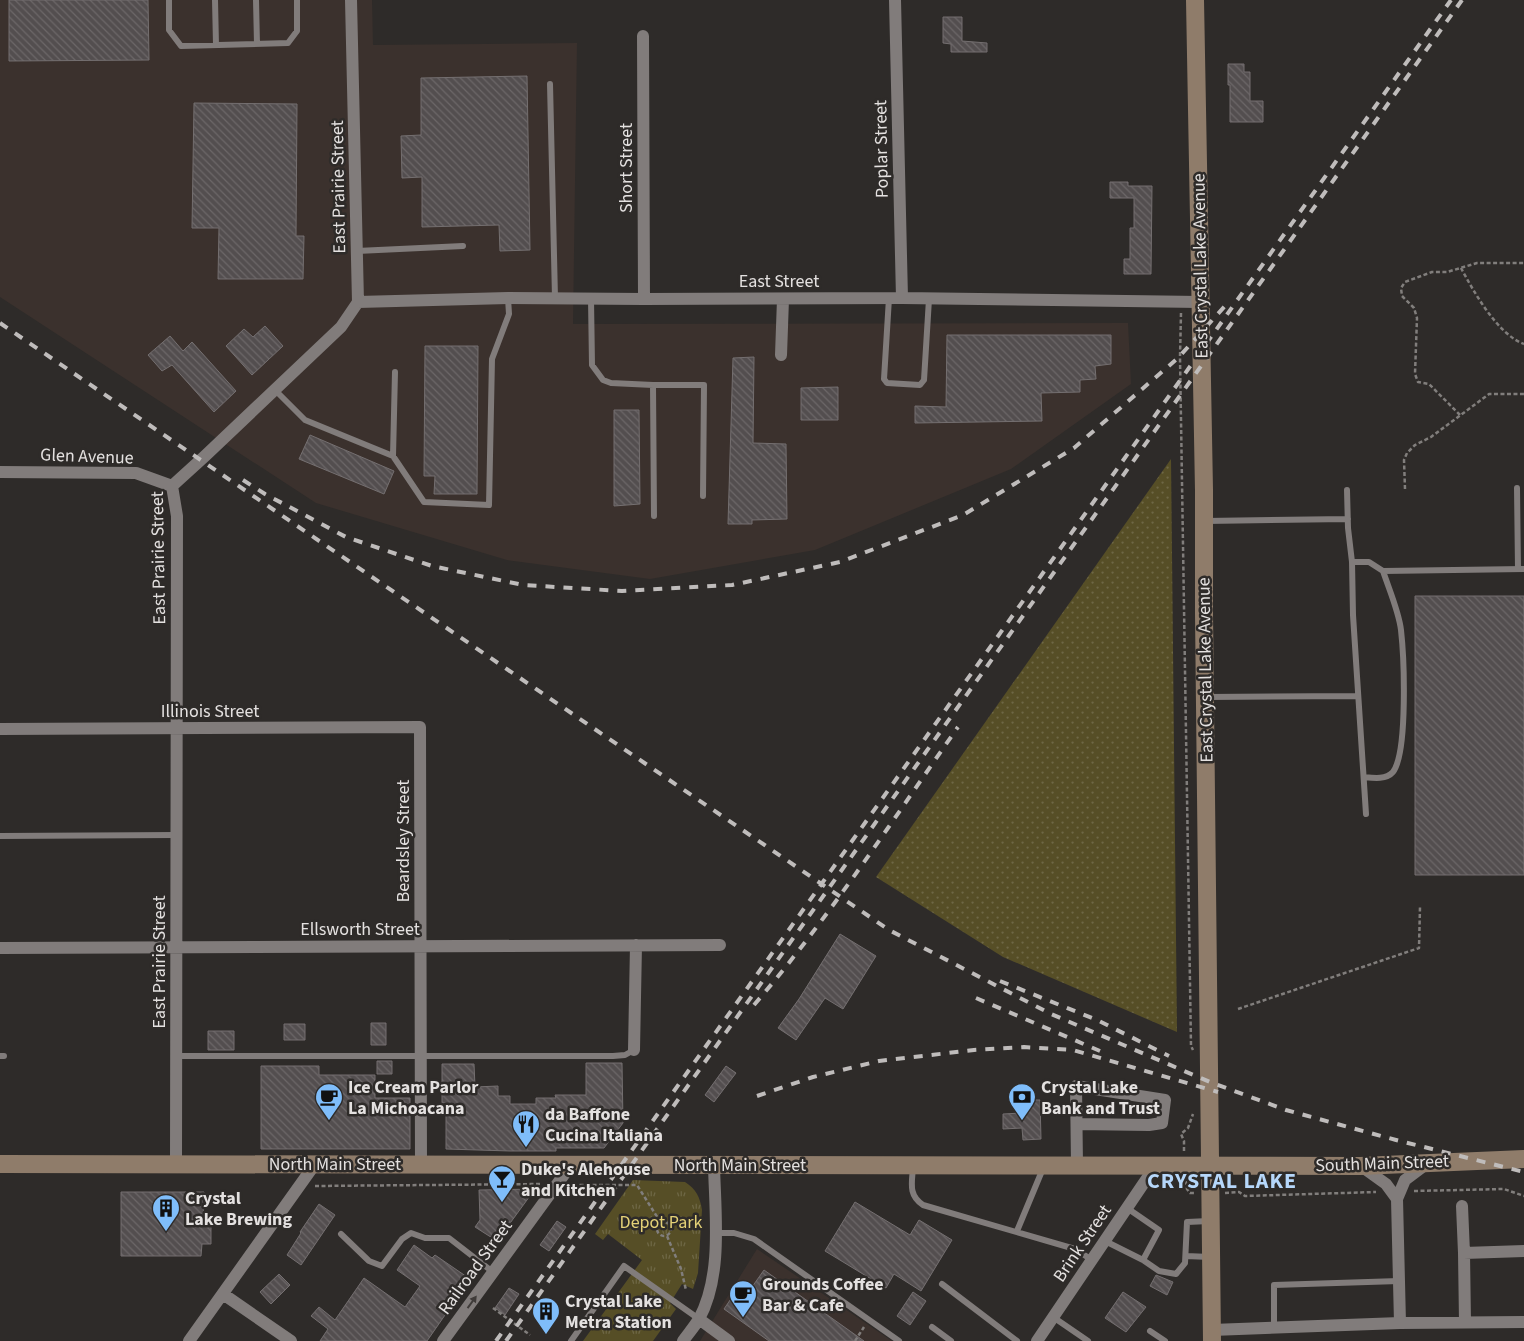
<svg xmlns="http://www.w3.org/2000/svg" width="1524" height="1341" font-family="'Source Sans 3',sans-serif">
  <style>
    .built { fill: #3b312d }
    .grass { fill: url(#grass-dots) }
    .park { fill: url(#park-tufts) }
    .building { fill: url(#building-back-hatch); stroke: #746f70 }
    .lines { fill: none; stroke-linecap: round; stroke-linejoin: round }
    .path { stroke: #817e7c; stroke-width: 2.5; stroke-dasharray: 4 2.5; stroke-linecap: butt }
    .lane { stroke: #817c7b; stroke-width: 6 }
    .street { stroke: #817c7b; stroke-width: 12 }
    .secondary { stroke: #8f7c6a; stroke-width: 18 }
    .rail { stroke: #bfbcbb; stroke-width: 4; stroke-dasharray: 9 9; stroke-linecap: butt }
    .oneway { fill: #3f3b39 }
    .labels { text-anchor: middle; stroke-width: 5; stroke-linejoin: round; paint-order: stroke }
    .street-label { font-size: 18px; fill: #e4e1e0; stroke: #2e2b29 }
    .poi-label { font-size: 18px; font-weight: bold; fill: #e4e1e0; stroke: #2e2b29; text-anchor: start }
    .park-label { font-size: 18px; fill: #e4d177; stroke: #2e2b29 }
    .district-label { font-size: 22px; font-weight: bold; letter-spacing: 1px; fill: #b6d7fa; stroke: #2e2b29 }
  </style>
  <defs>
    <pattern id="grass-dots" width="8" height="8" patternUnits="userSpaceOnUse" patternTransform="scale(1.25)"><rect width="8" height="8" fill="#564e26"/><path d="M2 2h.1M6 6h.1" fill="none" stroke="#6e6745" stroke-width="1.8" stroke-linecap="round"/></pattern>
    <pattern id="park-tufts" width="24" height="20" patternUnits="userSpaceOnUse" patternTransform="scale(1.25)"><rect width="24" height="20" fill="#564e26"/><path d="M3 7l-1-3M5 7V3M7 7l1-3M15 17l-1-3M17 17v-4M19 17l1-3" fill="none" stroke="#6e6745"/></pattern>
    <pattern id="building-back-hatch" width="6" height="6" patternUnits="userSpaceOnUse" patternTransform="scale(1.25)"><rect width="6" height="6" fill="#534e4f"/><path d="M-1 5l2 2M0 0l6 6M5-1l2 2" fill="none" stroke="#6c6768"/></pattern>
  </defs>
  <rect width="100%" height="100%" fill="#2e2b29"/>
  <path class="built" d="M0,0H372L373,45L577,43L573,324L1128,323L1131,384L1011,469L815,550L650,579L507,560L316,503L0,297Z
    M757,1249L892,1341H700Z"/>
  <path class="grass" d="M1171,459L1177,1032L1003,957L876,877Z"/>
  <path class="park" d="M633,1180L685,1182C696,1189 700,1197 702,1210L698,1273L693,1289L682,1284L670,1303L676,1309L653,1341H583L642,1260L608,1234L603,1240L595,1234Z"/>
  <path class="building" d="M9,0H148L149,60L9,61Z
    M943,17H962V41L987,43V52H951V44L943,43Z
    M1228,64H1244V72H1250V101H1263V122H1230V85H1228Z
    M527,76L530,250L500,251L499,225L422,227V177L402,178L401,136L421,135V78Z
    M194,103L297,104L296,236H304L303,279H218L219,228H192Z
    M1110,182H1128V186H1152L1151,274H1124V259H1130V228H1134V198H1110Z
    M265,326L283,346L252,375L226,346L244,329L253,337Z
    M947,335H1111V364L1095,366L1096,379L1080,380V392L1041,393L1042,421L915,423V406L946,407Z
    M170,336L183,351L192,342L236,391L214,412L172,365L162,371L148,355Z
    M425,346H478L477,494H434L435,476H424Z
    M754,357L753,443L786,444L787,519L752,520V524H728L733,358Z
    M838,387V420H801V388Z
    M614,410H639L640,504L614,506Z
    M310,435L394,471L384,494L299,459Z
    M1415,596H1524V875H1415Z
    M840,934L876,956L843,1009L825,998L796,1040L778,1028L799,999Z
    M371,1023H386V1045H371Z
    M284,1024H305V1040H284Z
    M208,1031H234V1050H208Z
    M377,1061H392V1074H377Z
    M586,1063H622L623,1123L604,1148H556V1151H510L446,1149V1103H442V1064H474L475,1087L498,1086V1096H510V1104H536V1098H556L555,1095H586Z
    M261,1066H319V1075H375V1098H410V1149H261Z
    M726,1066L736,1073L714,1102L705,1095Z
    M1022,1100H1040L1041,1139L1023,1140L1022,1128L1003,1129V1114L1022,1113Z
    M535,1189L497,1241L475,1227L480,1220L479,1190Z
    M121,1192H204L203,1220H211V1244H202L201,1256H121Z
    M855,1202L910,1235L919,1220L952,1240L921,1291L894,1274L886,1288L825,1251Z
    M319,1204L335,1215L301,1265L287,1255L301,1233L300,1232Z
    M557,1221L566,1227L549,1251L540,1245Z
    M414,1245L432,1258L435,1255L470,1279L427,1341H320L328,1329L311,1316L319,1307L335,1320L364,1278L405,1307L420,1286L397,1270Z
    M764,1270L864,1341H769L724,1309L743,1281L752,1287Z
    M279,1274L290,1285L271,1304L260,1292Z
    M1156,1275L1173,1282L1167,1295L1150,1286Z
    M509,1288L519,1294L505,1315L495,1308Z
    M913,1292L926,1301L910,1325L897,1316Z
    M1123,1292L1146,1307L1126,1332L1105,1318Z"/>
  <g class="lines">
    <path class="path" d="M1461,268C1474,292 1497,334 1524,344
      M1181,313L1180,357L1191,1046L1193,1050
      M1460,415L1429,384L1418,382L1415,374L1417,318L1414,308L1402,296L1401,288L1405,282L1432,272H1447L1477,263H1524
      M1405,489L1404,460L1407,453L1415,445L1431,437L1489,394H1524
      M1238,1009L1419,948L1420,907
      M1184,1151V1141L1181,1134L1188,1128L1193,1114
      M1186,1181L1187,1189L1190,1193H1195
      M573,1185H637L661,1223
      M315,1186L542,1184
      M1414,1191L1504,1189L1524,1196
      M1225,1193L1239,1192L1245,1196L1376,1192
      M657 1229a7 7 0 1 1 14 0a7 7 0 1 1-14 0Z
      M667,1236L681,1269L686,1290
      M493,1308L530,1335
      M855,1341L864,1327"/>
    <path class="lane" d="M169,0V30L181,46L288,43L297,31V0
      M215,0L216,45
      M256,0L257,44
      M550,84L555,298
      M357,251L463,246
      M889,298L884,379L887,383L920,385L924,380L929,299
      M591,299L592,365L603,380L611,383L653,385H704L703,496
      M653,385L654,516
      M275,390L305,420L393,456L424,502L489,505L492,359L509,314L508,298
      M393,456L395,372
      M1517,488L1518,569
      M1347,490L1348,528L1352,562H1369L1383,571L1524,569
      M1205,521L1348,519
      M1352,562L1353,615L1366,814
      M1207,697L1358,696
      M1364,777C1373,778 1386,780 1393,772C1408,752 1404,657 1401,630C1399,612 1389,589 1383,571
      M0,836L176,835
      M0,1056H4
      M176,1056H613L625,1055L634,1050
      M913,1167C912,1183 908,1195 923,1205L1075,1249L1092,1260
      M1017,1231L1044,1166
      M715,1233H734L754,1239L899,1341
      M341,1234L369,1261L382,1266L402,1239L411,1233L425,1238H449L493,1272
      M1105,1241L1143,1260L1159,1230L1127,1208
      M1186,1256L1210,1257
      M1143,1260L1159,1271L1176,1274L1185,1263L1187,1222L1209,1221
      M942,1284L1017,1341
      M1053,1317L1088,1341
      M932,1327L951,1341
      M1274,1328V1285L1399,1281
      M1150,1331L1165,1341
      M571,1341L624,1266L699,1319"/>
    <path class="street" d="M895,0L902,298
      M643,36L644,299
      M358,302L508,298L644,299L902,298L1200,302
      M781,355L783,299
      M0,472L136,473L172,486
      M172,486L177,516L176,1163
      M172,486L205,456L341,327L358,302L351,0
      M0,729L420,727L421,1164
      M0,948L720,945
      M634,1050L636,945
      M1077,1124L1149,1125L1162,1123L1165,1100L1076,1086L1077,1165
      M1361,1166L1386,1184L1397,1199
      M1462,1206L1464,1253
      M223,1294L291,1341
      M699,1319L729,1341
      M1465,1322L1464,1253L1524,1251
      M1400,1323L1397,1199L1405,1180L1429,1162
      M1212,1330L1400,1323L1524,1322
      M189,1341L315,1164
      M443,1341L571,1165
      M683,1341C688,1334 694,1327 699,1319C723,1275 715,1213 714,1165
      M1037,1341L1156,1165"/>
    <path class="secondary" d="M1195,0L1204,490V614L1212,1341
      M0,1164L1360,1166L1524,1159"/>
    <path class="rail" d="M0,323L889,930L1051,1014L1210,1082L1286,1110L1396,1140L1524,1172
      M243,480L265,494L346,537L432,566L523,585L622,591L732,585L840,562L963,515L1074,448L1178,358L1225,306
      M1000,981L1097,1020L1169,1056
      M976,998L1100,1051
      M754,1005C829,918 892,821 958,727
      M757,1096L813,1077L879,1061L974,1050L1024,1047L1073,1050L1218,1092
      M496,1341L1451,0
      M506,1341L1462,0"/>
  </g>
  <defs><path id="oneway-solid" d="M-6-.8H1V-3.2L6.5 0L1 3.2V.8H-6Z" transform="scale(1.25)"/></defs>
  <use class="oneway" href="#oneway-solid" transform="translate(472 1302) rotate(-54)"/>
  <defs>
    <g id="cafe-pin" transform="scale(1.4375)"><path d="M0 17L-7.5 6A9.5 9.5 0 1 1 7.5 6Z" fill="#7fbdfa" stroke="#2e2b29"/><path d="M-5.5-4.5H6V0H3Q3 3.5 0 3.5H-2.5Q-5.5 3.5-5.5 0ZM3-3.2v2h1.7v-2ZM-6 4.5H4V6H-6Z" fill="#111"/></g>
    <g id="bank-pin" transform="scale(1.4375)"><path d="M0 17L-7.5 6A9.5 9.5 0 1 1 7.5 6Z" fill="#7fbdfa" stroke="#2e2b29"/><path d="M-6-4H6V4H-6ZM0-2.3a2.3 2.3 0 1 0 0 4.6a2.3 2.3 0 1 0 0-4.6Z" fill="#111"/></g>
    <g id="restaurant-pin" transform="scale(1.4375)"><path d="M0 17L-7.5 6A9.5 9.5 0 1 1 7.5 6Z" fill="#7fbdfa" stroke="#2e2b29"/><path d="M-5-6h1v4h1v-4h1v4h1v-4h1v5L-1.5 .5V6h-2V.5L-5-1ZM5-6V6H3V1.5H1.5Q1.5-4 5-6Z" fill="#111"/></g>
    <g id="bar-pin" transform="scale(1.4375)"><path d="M0 17L-7.5 6A9.5 9.5 0 1 1 7.5 6Z" fill="#7fbdfa" stroke="#2e2b29"/><path d="M-6-5H6L.8 .8V4.5H3.5V6h-7V4.5H-.8V.8Z" fill="#111"/></g>
    <g id="building-pin" transform="scale(1.4375)"><path d="M0 17L-7.5 6A9.5 9.5 0 1 1 7.5 6Z" fill="#7fbdfa" stroke="#2e2b29"/><path d="M-4-6H4V6H1V3H-1V6H-4ZM-2.5-4.3h1.7v1.8h-1.7ZM.8-4.3h1.7v1.8H.8ZM-2.5-1h1.7V.8h-1.7ZM.8-1h1.7V.8H.8Z" fill="#111"/></g>
  </defs>
  <g fill-rule="evenodd">
    <use href="#cafe-pin" x="329" y="1097"/>
    <use href="#bank-pin" x="1022" y="1097"/>
    <use href="#restaurant-pin" x="526" y="1124"/>
    <use href="#bar-pin" x="502" y="1179"/>
    <use href="#building-pin" x="166" y="1208"/>
    <use href="#cafe-pin" x="743" y="1294"/>
    <use href="#building-pin" x="546" y="1311"/>
  </g>
  <g class="labels">
    <g class="street-label">
      <text transform="translate(881 149) rotate(-91)" y="6">Poplar Street</text>
      <text transform="translate(626 168) rotate(-90)" y="6">Short Street</text>
      <text transform="translate(338 187) rotate(-91)" y="6">East Prairie Street</text>
      <text transform="translate(1200 266) rotate(-91)" y="6">East Crystal Lake Avenue</text>
      <text x="779" y="287">East Street</text>
      <text transform="translate(87 456) rotate(2)" y="6">Glen Avenue</text>
      <text transform="translate(158 558) rotate(-91)" y="6">East Prairie Street</text>
      <text transform="translate(1205 670) rotate(-91)" y="6">East Crystal Lake Avenue</text>
      <text x="210" y="717">Illinois Street</text>
      <text transform="translate(403 841) rotate(-90)" y="6">Beardsley Street</text>
      <text x="360" y="935">Ellsworth Street</text>
      <text transform="translate(159 962) rotate(-90)" y="6">East Prairie Street</text>
      <text transform="translate(1382 1163) rotate(-2)" y="6">South Main Street</text>
      <text x="335" y="1170">North Main Street</text>
      <text x="740" y="1171">North Main Street</text>
      <text transform="translate(1082 1243) rotate(-56)" y="6">Brink Street</text>
      <text transform="translate(475 1267) rotate(-54)" y="6">Railroad Street</text>
    </g>
    <g class="poi-label">
      <text x="348" y="1093">Ice Cream Parlor<tspan x="348" dy="21">La Michoacana</tspan></text>
      <text x="1041" y="1093">Crystal Lake<tspan x="1041" dy="21">Bank and Trust</tspan></text>
      <text x="545" y="1120">da Baffone<tspan x="545" dy="21">Cucina Italiana</tspan></text>
      <text x="521" y="1175">Duke's Alehouse<tspan x="521" dy="21">and Kitchen</tspan></text>
      <text x="185" y="1204">Crystal<tspan x="185" dy="21">Lake Brewing</tspan></text>
      <text x="762" y="1290">Grounds Coffee<tspan x="762" dy="21">Bar &amp; Cafe</tspan></text>
      <text x="565" y="1307">Crystal Lake<tspan x="565" dy="21">Metra Station</tspan></text>
    </g>
    <g class="park-label">
      <text x="661" y="1228">Depot Park</text>
    </g>
    <g class="district-label">
      <text x="1222" y="1188">CRYSTAL LAKE</text>
    </g>
  </g>
</svg>
